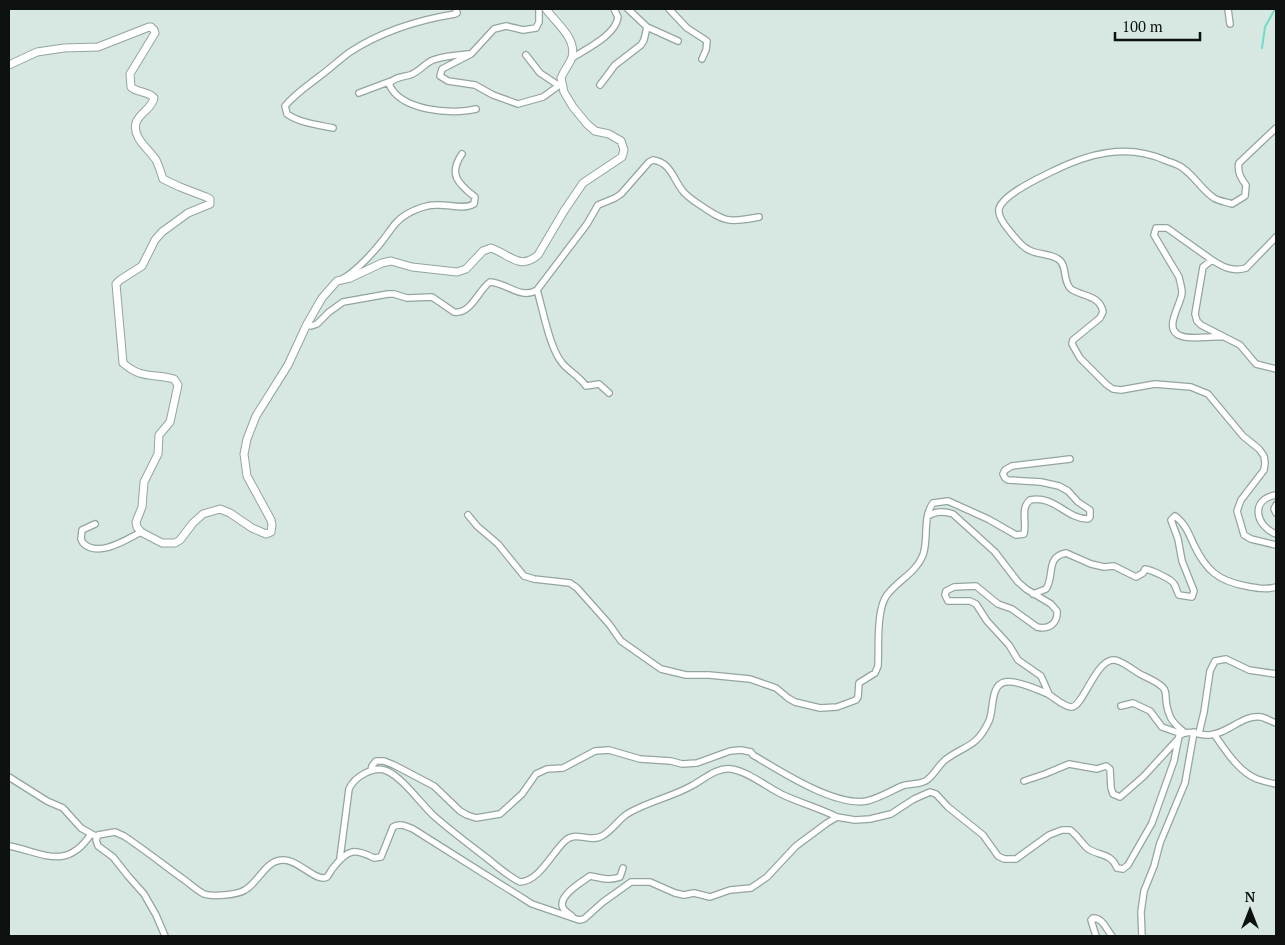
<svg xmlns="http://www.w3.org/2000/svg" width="1285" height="945" font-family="'PT Serif',serif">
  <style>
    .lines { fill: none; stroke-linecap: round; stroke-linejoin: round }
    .stream { stroke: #71ddc6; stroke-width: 2 }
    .minor-casing { stroke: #94a49f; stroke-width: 8 }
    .tertiary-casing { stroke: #94a49f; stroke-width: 9 }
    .minor { stroke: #fff; stroke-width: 5.5 }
    .tertiary { stroke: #fff; stroke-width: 7 }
  </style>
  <rect width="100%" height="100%" fill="#d7e8e3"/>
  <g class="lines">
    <path class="stream" d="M1262,48L1265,27L1275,9"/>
    <g class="minor-casing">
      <path id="minor" d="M539,9V22L536,28L523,30L506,26L494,29L471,54L442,69L440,76L448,81L475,85L493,95L518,104L543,97L561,84
        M628,9L647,27L678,41
        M669,9L687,28L707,41L706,50L702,59
        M1228,9L1230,24
        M469,54C457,55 444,56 433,60C425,63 419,72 410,75C403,77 394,77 389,84C400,111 452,115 476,109
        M526,55L540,73L558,85
        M572,58C586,49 616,35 618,17L614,9
        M600,85L615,65L641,45L644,40L647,27
        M359,93L391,81
        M333,128C318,125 300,123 287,114L285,106C296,93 307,86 320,76C331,68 340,59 350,52C382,31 418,20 455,14L457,13L456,9
        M1276,128L1239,163C1237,171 1241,179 1246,185L1245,196L1232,204C1226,202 1219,201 1214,198C1202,190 1195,177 1184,169C1180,165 1173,163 1167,161C1127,143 1089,153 1051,172C1039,178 1002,195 999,209C998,216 1003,223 1008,229C1014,236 1020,246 1029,250C1038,255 1049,253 1058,259C1068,265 1062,281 1071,289C1083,297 1100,295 1103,312L1100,318L1073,340L1072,344L1080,358L1107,385L1113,389L1121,390L1155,384L1191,387L1208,394L1243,436L1259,449L1264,456L1265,463L1264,470L1241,500L1237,511L1244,535L1251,539L1276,545
        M1276,237L1246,268C1232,272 1223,267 1212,260L1203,267L1195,314L1197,321L1201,325L1240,345L1256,364L1276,369
        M1212,260L1167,228H1156L1154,235L1179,277C1180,282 1182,288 1182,293C1181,305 1162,330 1181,336C1191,340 1210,336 1221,337
        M344,278C356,271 374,252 383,240C391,230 395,221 407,214C416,209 425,205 436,205C448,204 464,210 474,204L475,197C458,184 448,174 462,154
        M537,290C543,310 550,350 563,364C570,372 579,376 586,386L599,384L609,393
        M307,324L311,326L317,324L329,312L343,302L388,294H394L407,298L432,297L454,312C471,315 479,289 490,282C507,283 521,300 537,290L587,224L598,205L615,198L621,194L649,162L653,160C670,162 673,178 682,190C686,196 694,201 700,205C725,222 728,223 759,217
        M1276,495C1250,499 1255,526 1276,534
        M1276,505L1274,509L1276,513
        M468,515L477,526L498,544L524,576L534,579L570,583L577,588L609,624L621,641L661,669L686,675H709L750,679L776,688L788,698L795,702L820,708L837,707L856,700L858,697L859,683L875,673L878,666C879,648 876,609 887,595C898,580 916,573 923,555C929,538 922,518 933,503L948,501L988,519L1016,535L1024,534C1027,523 1020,508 1030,500C1055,495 1066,519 1088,519L1090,517V510L1078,502L1068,491L1059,486L1041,482L1008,480L1005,478L1003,474L1005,470L1012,466L1070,459
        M928,516C936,511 944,511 953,514L995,552L1018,582L1026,589L1051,604L1057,611C1058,623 1049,630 1037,627L1012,609L998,604L976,586L954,587L946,591L945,595L948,601H970L976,604L987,621L1009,645L1018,660L1041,676L1049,694
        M95,524L82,530L81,539L83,543C98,558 126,540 141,532
        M1033,594L1046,589C1055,576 1045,557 1066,553L1091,564L1104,567L1114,566L1136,577L1143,573L1145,569C1151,570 1172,579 1174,584C1177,588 1176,591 1179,595L1192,597L1194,591L1182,561L1178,539L1171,520L1175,516C1185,523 1189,534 1194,545C1206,570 1218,581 1246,586C1256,588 1266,590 1276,587
        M1121,706L1133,703L1150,711L1162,727L1182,734
        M1199,733L1204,712L1210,671L1215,661L1226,659L1249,670L1276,674
        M1214,734C1225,750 1239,772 1257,779C1263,781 1270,783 1276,784
        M371,770L372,766L376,761H384L394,765L434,786L460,811L467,815L476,818L500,814L522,794L536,774L547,769L563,768L595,751L609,750L640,759L671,761L682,764L697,763L730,751L741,750L751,752L753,755C780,771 835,807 867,801C879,798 891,791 902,786C910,783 921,785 927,780C934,775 938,766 945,760C964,745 976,749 989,721C994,710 990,685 1005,682C1015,680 1039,690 1048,694C1055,698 1063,706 1071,707C1084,708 1097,652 1118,661C1127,664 1135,672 1144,676C1178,692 1159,691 1170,716C1172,723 1180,728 1185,733
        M9,777L47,801L63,808L81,828L97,837
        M1024,781L1045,774L1069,764L1097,769L1106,766L1110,769L1111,788L1113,794L1120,797L1144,776L1177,740
        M9,846C42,852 66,872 91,834
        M340,858L349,789C354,777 374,765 387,771C403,778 421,804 434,816C451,831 470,845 488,859C498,867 508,876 520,882C540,881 552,852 566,840C577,831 590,843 602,836C612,831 618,820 627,814C648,801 673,797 693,785C704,779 717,767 731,769C747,771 767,787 781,794C800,803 819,808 837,817
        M572,916C569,914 565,911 563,908C557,896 582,882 590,876C600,878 610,881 620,877L623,868
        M165,936L156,915L144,894L128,876L113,857L98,846L96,840L98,835L115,832L124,836C145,850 165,866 186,881C191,885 198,891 204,894C213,897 237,895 245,890C259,882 265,861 282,860C297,858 316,883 327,877C329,875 331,870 333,868C348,849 354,848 374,858L381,857L393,827C400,823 406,826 413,829L532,904L579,920L584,919L603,902L631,882H650L675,893L684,895L694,893L710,897L730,890L751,888L767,877L796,846L827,823L837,817L855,820L870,819L891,814L914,799L930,792L936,794L948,807L983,835L998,856L1004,859H1016L1049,835L1062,830H1070C1077,835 1081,842 1087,848C1097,856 1111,852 1117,868L1123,869L1128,865L1152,823L1174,761L1179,736C1189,728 1199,736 1209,735C1228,734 1243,714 1261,717C1266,718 1272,722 1276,723
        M1096,936L1091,920L1093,918C1103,918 1106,929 1112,936
        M1142,936L1141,912L1144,891L1154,866L1160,843L1185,783L1194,732"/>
    </g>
    <g class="tertiary-casing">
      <path id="tertiary" d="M9,65L37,52L64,48L98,47L149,27H151L154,30L155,33L130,74L131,87C137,93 148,91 154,98C152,109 139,113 136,123C132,138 149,149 156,160C159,166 161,173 163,179L180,187L206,197L210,199V204L188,213L162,232L155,240L142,266L120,280L116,284L123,363C142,380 154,373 174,379L178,385L170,422L159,435L158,454L144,482L142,507L136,522L137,527L141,532L162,543H175L180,540L193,523L203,514L220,509L230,513L252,528L266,534L271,532L272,525L271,520L247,476L244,454L247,439L256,416L288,365L307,324L322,298L337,281L350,278L382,263L391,261L412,267L457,272L466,269L483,251L491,248C509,254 520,271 538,255L564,211L583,183L622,157L624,150L621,141L609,134L595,131L587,124L573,107L564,92L561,78C564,70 570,64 572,57C577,38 555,22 546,9"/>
    </g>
    <use href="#minor" class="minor"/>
    <use href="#tertiary" class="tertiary"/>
  </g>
  <rect width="1285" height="945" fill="none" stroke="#0d1211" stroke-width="20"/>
  <g transform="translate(1250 910)" stroke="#d7e8e3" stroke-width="4" paint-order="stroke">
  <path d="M0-4L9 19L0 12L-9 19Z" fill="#0d1211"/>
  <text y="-8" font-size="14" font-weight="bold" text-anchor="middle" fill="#0d1211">N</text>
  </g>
  <path d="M1115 32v8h85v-8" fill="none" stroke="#0d1211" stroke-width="2.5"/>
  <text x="1122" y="32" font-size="15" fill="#0d1211" stroke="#d7e8e3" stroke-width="4" paint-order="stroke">100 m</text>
</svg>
